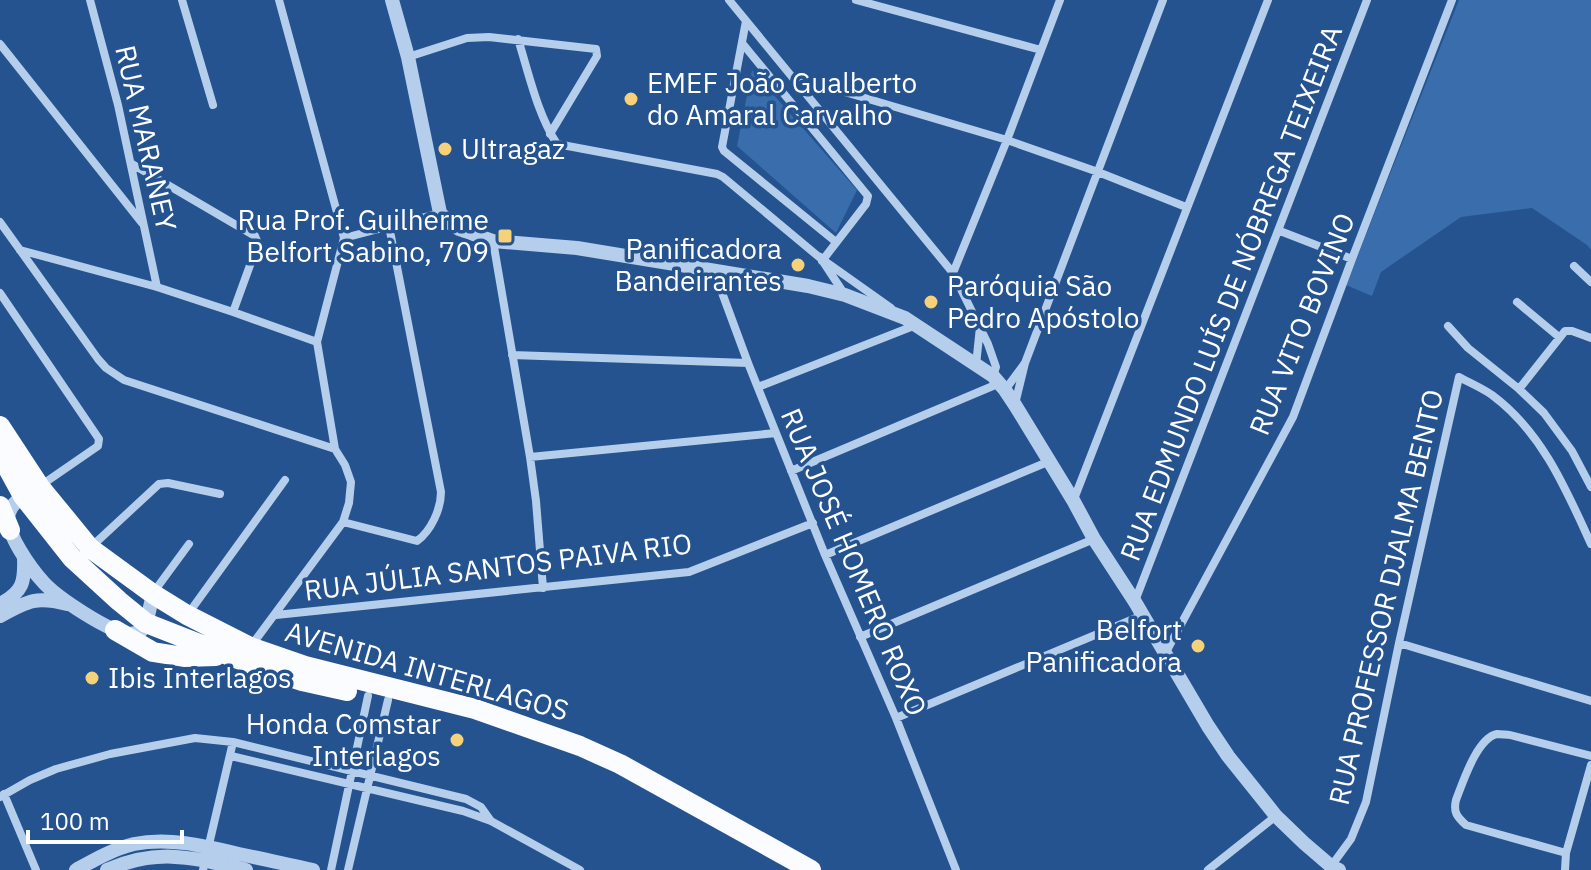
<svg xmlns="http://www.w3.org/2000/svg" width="1591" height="870" font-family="'IBM Plex Sans',sans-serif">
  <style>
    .green { fill: #396dac }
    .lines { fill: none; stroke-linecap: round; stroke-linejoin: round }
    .minor { stroke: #b5ceeb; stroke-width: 8 }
    .tertiary { stroke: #b5ceeb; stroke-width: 14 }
    .primary { stroke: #fafcff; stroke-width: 20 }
    .poi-dot { fill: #f5d179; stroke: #25538f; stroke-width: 3 }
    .labels { text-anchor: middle; stroke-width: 7; stroke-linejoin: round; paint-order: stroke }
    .poi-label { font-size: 28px; fill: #fff; stroke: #25538f; text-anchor: start }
    .street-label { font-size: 28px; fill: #fff; stroke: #25538f }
  </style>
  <rect width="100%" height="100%" fill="#25538f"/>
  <path class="green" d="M1459,0H1591V250L1587,245L1532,208L1461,217L1381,272L1372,296L1346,285Z
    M752,70L857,190L836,233L737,146Z"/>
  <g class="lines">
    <path class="minor" d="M90,0L118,105L157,287
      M182,0L213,105
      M279,0L344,238
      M729,0L953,273L988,344L996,367L993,376
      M856,0L1041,50
      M746,21L722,147L724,151L836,242
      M518,39C529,74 537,113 557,144L717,174L723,177L819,257L891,308
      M742,43L868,196L866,204L822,261
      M0,44L142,223
      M408,57L467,38L489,37L596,49L597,56L550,134
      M794,77L1007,140L1098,172L1186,207
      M132,164L255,236L257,241V246L233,312
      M0,222L98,359L106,368L124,380L335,449
      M1280,231L1352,259
      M493,241L530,457L536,501L543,588
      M20,250L157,287L233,312L317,342
      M820,257L845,295
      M1574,266L1591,282
      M714,271L748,363L825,555L896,718L956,870
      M953,273L1007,140L1060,0
      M0,293L99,439L98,446L40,486
      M1517,302L1559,337
      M1448,326L1468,348L1519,389L1544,413L1572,451L1591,487
      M512,355L748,363
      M976,365L980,327
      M758,387L916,325
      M1519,389L1565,331H1572L1591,338
      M1005,390L1025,363
      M1015,404L1025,363L1163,0
      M530,457L776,433
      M791,471L1000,383
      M1074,499L1268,0
      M343,522L417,541C431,531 441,509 441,492L389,226
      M91,547L159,484L168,483L220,494
      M825,555L1050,461
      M153,593L189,544
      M1135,601L1367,0
      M188,614L285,480
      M276,615L689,572L813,523
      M860,637L1094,539
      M1399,643L1591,701
      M251,646L343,522L349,503L351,482L345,465L335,449L317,342L344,238L440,213
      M1166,652L1293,417L1352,259L1452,0
      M896,718L1143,615
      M231,756L463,811L491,821L580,870
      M4,794L36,870
      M0,797L30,780L56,769L110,754L195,738L233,742L466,799L481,807L491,821
      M1566,853L1466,825C1457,817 1453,812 1456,800C1463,782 1477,738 1497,734C1501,734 1507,735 1510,735L1591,756
      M1329,869L1351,839L1366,802L1399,643L1459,377C1470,383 1482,388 1492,395C1542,432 1566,489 1591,544
      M203,870L233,742
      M331,870L368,696
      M348,870L388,700
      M1208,870L1276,816
      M1565,870L1566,853L1591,765"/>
    <path class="tertiary" d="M392,0L408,57L440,213L450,223L459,229L493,241L577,248L808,286L845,295L905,318L993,376L1005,390L1015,405L1073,500L1094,539L1135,602L1208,726L1228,756L1276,816L1304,843L1332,867L1339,870
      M31,492C23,496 11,504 9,513C3,531 32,570 44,583C58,598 109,632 129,634C134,634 136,633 141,631L148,616L153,594
      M0,604C23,592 25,582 24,557
      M0,616C28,601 36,596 67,604
      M76,870C94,860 113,849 134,844C169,837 205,846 239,854C264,859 289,865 313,870
      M107,870C159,847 194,858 246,870"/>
    <path class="primary" d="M0,426L40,487L90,548L153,594L187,615L250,647L305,666L475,709L580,746L620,764L811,870
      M0,454L23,496L72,558L119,601L146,623L248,663L302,681L347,691
      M0,506L10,530
      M115,630L153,652L184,657L216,656"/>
  </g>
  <g class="poi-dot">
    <circle cx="631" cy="99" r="8"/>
    <circle cx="445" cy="149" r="8"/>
    <rect x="497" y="228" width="16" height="16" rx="4"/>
    <circle cx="798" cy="265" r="8"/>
    <circle cx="931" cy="302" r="8"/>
    <circle cx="1198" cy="646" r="8"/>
    <circle cx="92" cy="678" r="8"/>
    <circle cx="457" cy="740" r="8"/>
  </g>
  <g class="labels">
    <g class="poi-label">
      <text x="647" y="93">EMEF João Gualberto<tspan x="647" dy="32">do Amaral Carvalho</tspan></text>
      <text x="461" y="159">Ultragaz</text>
      <text x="489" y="230" text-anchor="end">Rua Prof. Guilherme<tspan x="489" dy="32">Belfort Sabino, 709</tspan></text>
      <text x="782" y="259" text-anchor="end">Panificadora<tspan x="782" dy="32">Bandeirantes</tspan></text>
      <text x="947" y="296">Paróquia São<tspan x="947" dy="32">Pedro Apóstolo</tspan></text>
      <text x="1182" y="640" text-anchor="end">Belfort<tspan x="1182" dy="32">Panificadora</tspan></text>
      <text x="108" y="688">Ibis Interlagos</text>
      <text x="441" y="734" text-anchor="end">Honda Comstar<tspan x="441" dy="32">Interlagos</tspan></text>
    </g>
    <g class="street-label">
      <text transform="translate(146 138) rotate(77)" y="10">RUA MARANEY</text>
      <text transform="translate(1231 293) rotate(-69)" y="10">RUA EDMUNDO LUÍS DE NÓBREGA TEIXEIRA</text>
      <text transform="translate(1302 324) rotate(-68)" y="10">RUA VITO BOVINO</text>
      <text transform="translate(854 562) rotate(67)" y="10">RUA JOSÉ HOMERO ROXO</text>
      <text transform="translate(498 567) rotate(-7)" y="10">RUA JÚLIA SANTOS PAIVA RIO</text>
      <text transform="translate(1386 597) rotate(-77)" y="10">RUA PROFESSOR DJALMA BENTO</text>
      <text transform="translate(427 671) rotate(16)" y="10">AVENIDA INTERLAGOS</text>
    </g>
  </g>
  <path d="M28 830v12h154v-12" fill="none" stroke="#ffffff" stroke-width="4"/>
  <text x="40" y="830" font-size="24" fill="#ffffff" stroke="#25538f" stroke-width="6" paint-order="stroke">100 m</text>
</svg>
